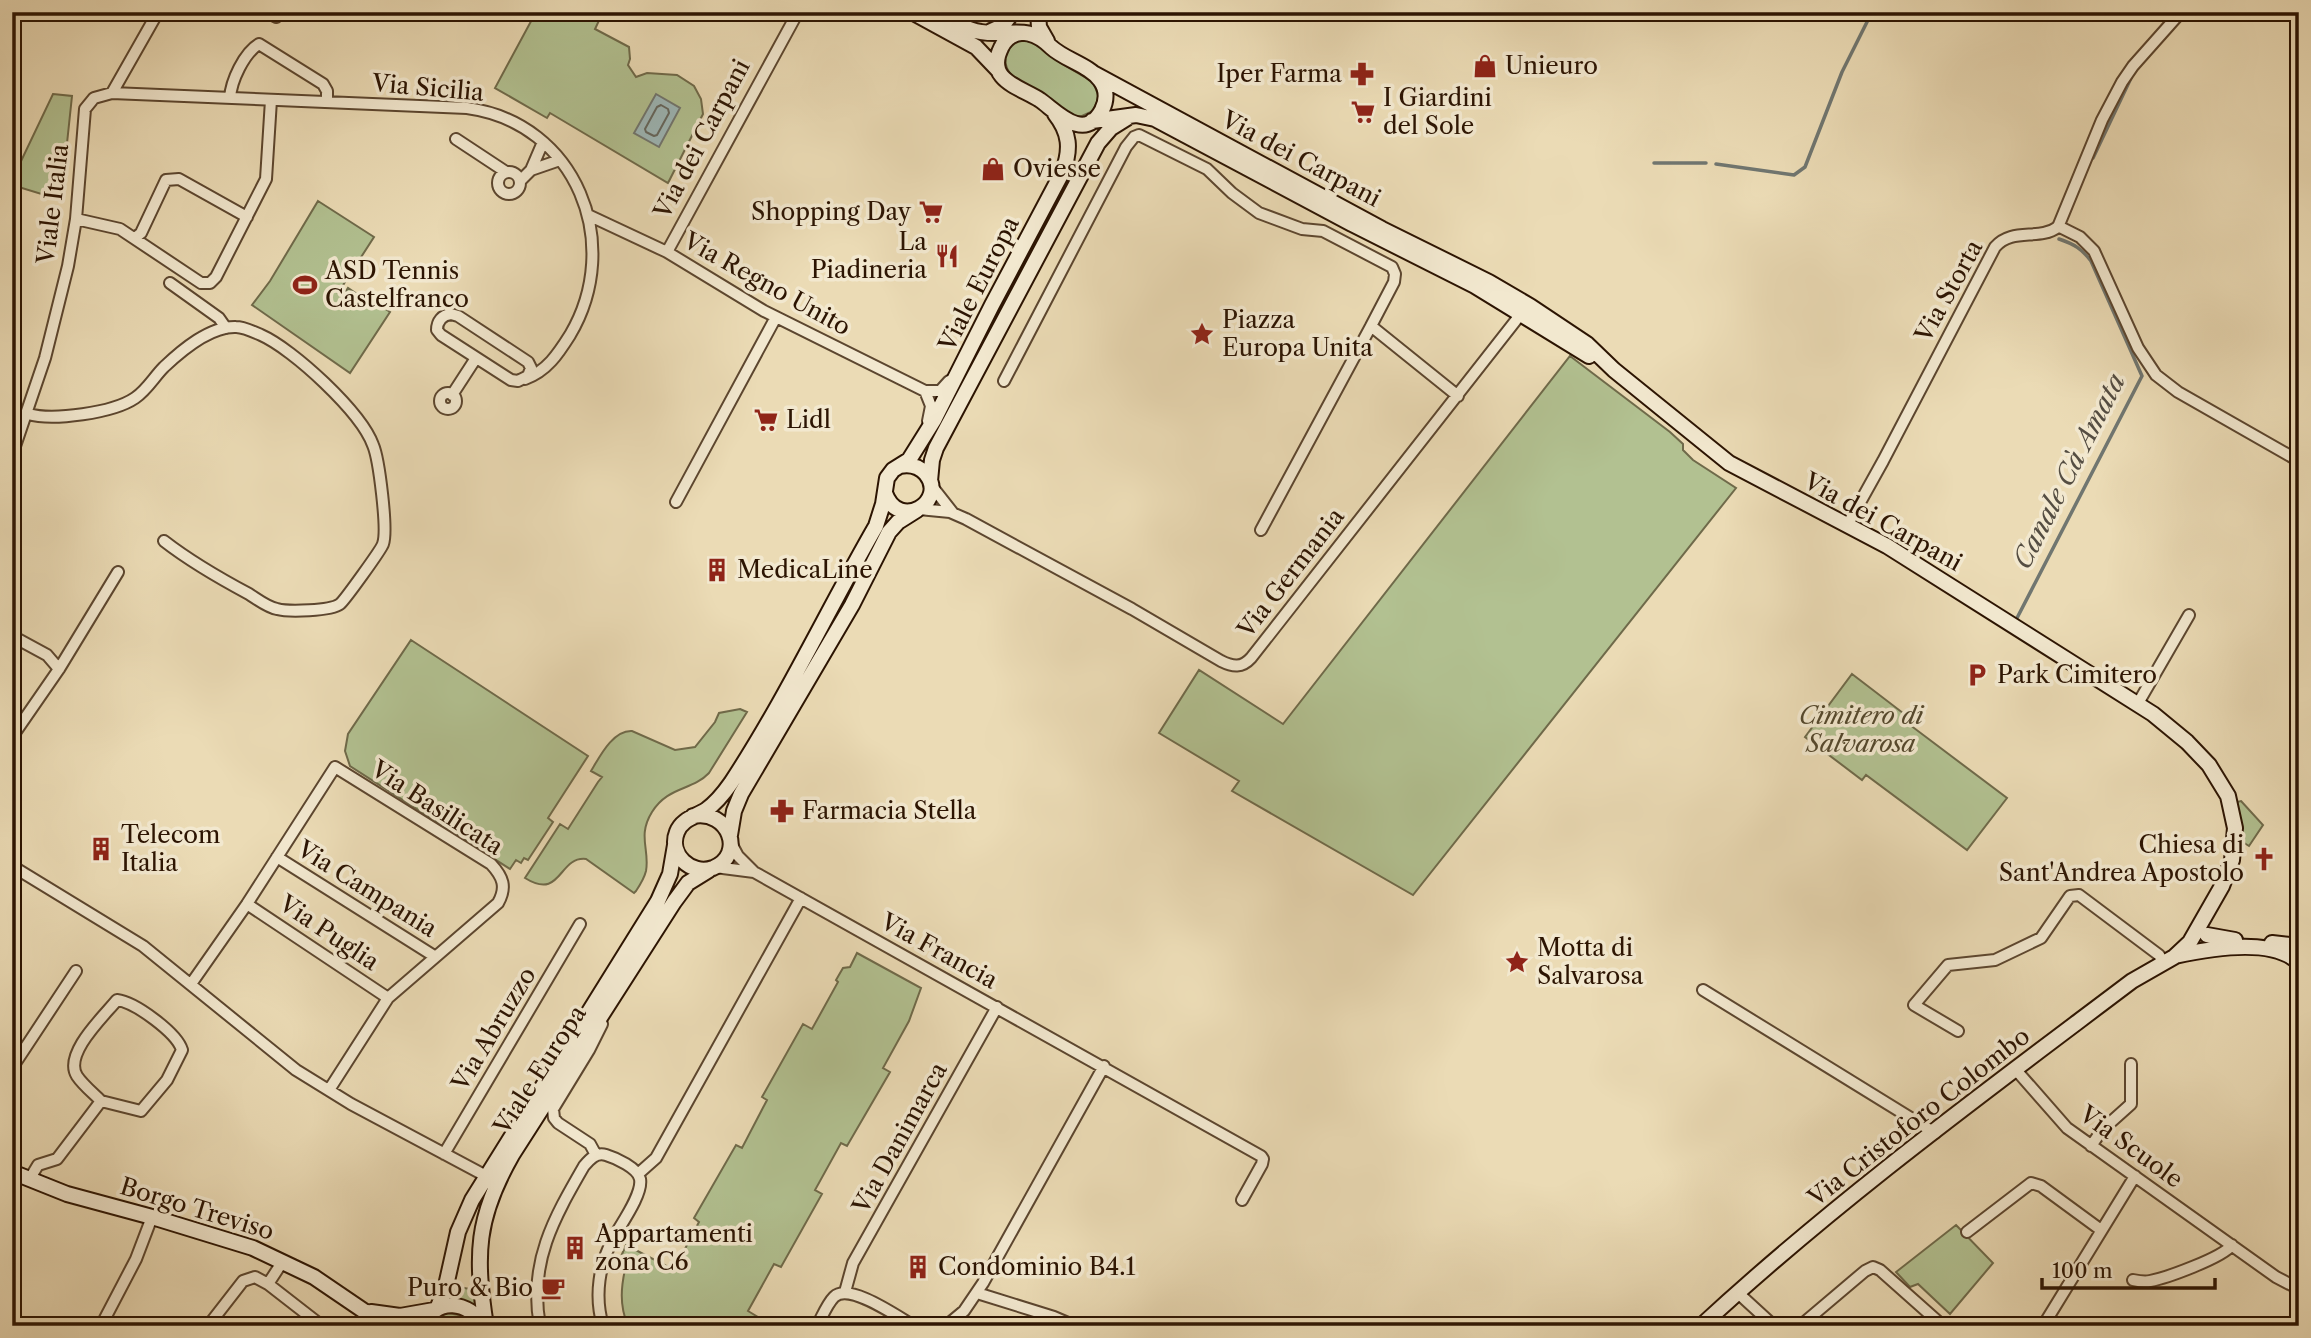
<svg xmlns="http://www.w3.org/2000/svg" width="2311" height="1338" font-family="'Libre Caslon Text',serif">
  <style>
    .green { fill: #b2c191; stroke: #6f6a4a; stroke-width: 2 }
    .water { fill: #9db8b9; stroke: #707670; stroke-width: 2 }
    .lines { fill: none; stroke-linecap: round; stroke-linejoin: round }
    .shore { stroke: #64665e; stroke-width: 2 }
    .stream { stroke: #707670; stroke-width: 3.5 }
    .street-casing { stroke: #5c462f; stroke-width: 14 }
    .secondary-casing { stroke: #2c1402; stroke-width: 18 }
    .street { stroke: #f2e8cf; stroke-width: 10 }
    .secondary { stroke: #f2e8cf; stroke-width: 14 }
    .labels { text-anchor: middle; stroke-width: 7; stroke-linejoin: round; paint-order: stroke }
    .poi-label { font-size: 24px; fill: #2c1402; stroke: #f2e8cf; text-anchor: start }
    .street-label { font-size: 24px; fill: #2c1402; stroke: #f2e8cf }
    .park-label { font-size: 24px; font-style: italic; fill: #54482d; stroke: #f2e8cf }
    .water-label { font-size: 26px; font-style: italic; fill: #544d42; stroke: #f2e8cf }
  </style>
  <rect width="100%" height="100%" fill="#ebdbb5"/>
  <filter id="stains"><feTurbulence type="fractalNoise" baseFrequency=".00286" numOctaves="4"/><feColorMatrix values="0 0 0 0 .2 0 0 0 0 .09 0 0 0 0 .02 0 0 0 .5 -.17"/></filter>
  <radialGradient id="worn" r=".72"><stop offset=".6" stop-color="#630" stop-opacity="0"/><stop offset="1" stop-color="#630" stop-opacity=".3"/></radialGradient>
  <path class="green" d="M536,12H603L595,29L629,47L630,59L628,65L636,77L647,73L677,75L694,86L701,99L703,114L668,183L550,113L547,118L495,88Z
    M1022,40L1036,43L1059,62L1093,82L1099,97L1093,111L1082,116H1072L1012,76C1000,62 1005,46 1022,40Z
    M53,94L72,96L61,200L12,185V180Z
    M318,201L374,237L338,293L343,296L348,288L360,296L362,293L390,312L350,373L252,305L270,281Z
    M1570,356L1670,432L1683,444V450L1693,460L1736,488L1413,895L1232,791L1239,781L1159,733L1199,670L1283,724Z
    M411,640L588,756L548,818L553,822L528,860L524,858L521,863L516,860L510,869L350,766L345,751L348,734Z
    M1852,674L1903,713L1906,722L2007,798L1967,850L1866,775L1862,780L1805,737Z
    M740,709L747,712L709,773C692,791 668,786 652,812C637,836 650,850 646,871C644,879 640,885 636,891L634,893L586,859C558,856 562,901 525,878L560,824L568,829L598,782L602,777L591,771C600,756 613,730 632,731L675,750L695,747L715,722L719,713Z
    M2241,801L2263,825L2249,846L2241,841L2237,802Z
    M857,953L921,988L909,1021L883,1068L890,1072L847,1146L841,1143L815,1190L822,1194L781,1267L774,1264L748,1311L773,1326H628C619,1305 621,1286 626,1265L619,1261L626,1245L674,1270L699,1222L694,1218L736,1145L742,1148L767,1100L762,1097L803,1024L812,1029L838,982L836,980L843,968L850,967Z
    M1956,1225L1993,1263L1950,1314L1918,1284L1910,1287L1896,1272Z
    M451,1285L474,1290L479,1308L461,1300H444Z
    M447,1313L465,1316L474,1326H433L438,1318Z"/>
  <path class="water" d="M656,94L680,108L659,147L634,133Z"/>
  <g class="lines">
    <path class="shore" d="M661,105L668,109L669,113L657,135L654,136L646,132L645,129L657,107Z"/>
    <path class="stream" d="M2093,158L2131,78
      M1654,163H1706
      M1716,164L1794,175L1805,167L1842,72L1872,12
      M2017,618L2142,376L2091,261C2082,249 2074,244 2059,239"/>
    <g class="street-casing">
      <path id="street" d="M267,12L276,17
        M112,93L158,12
        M230,98C231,81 244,53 259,44L323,84L327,91V102
        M456,139L506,172
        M531,170L560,160
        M498 183a11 11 0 1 1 22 0a11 11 0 1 1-22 0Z
        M520,181L531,170L543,142
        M588,215L667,252L764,311L925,391H940L949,381
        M76,219L120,229L201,283H210L216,277L266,179L271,100
        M2058,226L2080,237L2094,251L2138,348L2156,375L2178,392L2299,461
        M135,238L141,233L166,180L179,179L247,217
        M667,252L798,12
        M170,283L219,318L226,328
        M451,314L458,316L528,362L531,368L528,376L518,381L511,380L441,335L437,330C437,321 442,315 451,314Z
        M1004,381L1126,147L1134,137L1139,135L1207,169L1232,193L1259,213L1302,229L1323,231L1392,267L1395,274L1394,282L1371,326
        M925,391L931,406L928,421
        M440 401a8 8 0 1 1 16 0a8 8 0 1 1-16 0Z
        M452,395L476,358
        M28,414C53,421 113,413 135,398C147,390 154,377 164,367C182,350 210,326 236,327C244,327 254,332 261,335C293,349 361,412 373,445C379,459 388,530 383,544C381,550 344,601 340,604C331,611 288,612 277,609C267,607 257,599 249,594C219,578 191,562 164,541
        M12,455L45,358L68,266L76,219L85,109L94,98L112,93L467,108C577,123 624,244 570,335C558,354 547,371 525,379
        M931,485L953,513
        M676,502L776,317
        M919,509L950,512L966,519L1132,609L1221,661C1233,667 1242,668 1251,658L1524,310
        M1848,524L1883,461L1995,247C2012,227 2039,241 2058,227L2102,120L2122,82L2133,66L2181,12
        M1261,530L1371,326L1458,396
        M12,636L47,655L59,669
        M2137,705L2189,615
        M12,737L59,669L118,572
        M730,841L738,856L754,872L1261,1156L1263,1159L1262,1164L1242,1200
        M277,857L434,956
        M12,866L143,946L296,1070L351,1104L486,1176
        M715,867L754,872
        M247,904L388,998
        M191,984L247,904L335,767L491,864C503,877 507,887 498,903L388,998L329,1090
        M1703,990L1935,1133
        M1958,1031L1914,1005L1948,965L1995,960L2041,938L2070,896L2079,895L2159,955L2163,962
        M12,1068L76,971
        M2016,1070L2067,1128L2276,1277L2299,1289
        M2091,1146L2102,1130L2131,1104V1064
        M444,1154L580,924
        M596,1155L590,1144L558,1123L554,1118L553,1109L589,1050L602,1024
        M638,1174L656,1158L801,898
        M29,1180L38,1165L57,1159L101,1101L141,1111L167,1080L182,1050C177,1033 135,1002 117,1000C104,1016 63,1054 77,1076C83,1085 93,1093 101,1101
        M1967,1232L2031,1183L2041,1186L2101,1230
        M2133,1280C2138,1281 2145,1282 2150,1281C2166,1278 2222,1258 2232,1245
        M268,1284L283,1261
        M845,1292L853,1263L997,1007
        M977,1293L1054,1317L1075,1326
        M1738,1293L1774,1326
        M12,1322L23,1326
        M101,1326L136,1259L152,1217
        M208,1326L243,1281L255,1277L268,1284L322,1326
        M540,1326C528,1263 554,1218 584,1166C590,1159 596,1152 606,1155C616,1158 638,1168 640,1179C643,1194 621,1224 614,1237C599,1264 594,1296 603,1326
        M817,1326C822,1317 827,1304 834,1297C849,1282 898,1317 914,1326
        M946,1326L964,1311L983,1283L1104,1066
        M1800,1326L1865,1271L1873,1267L1880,1270L1943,1326
        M2043,1326L2135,1176"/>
    </g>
    <g class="secondary-casing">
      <path id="secondary" d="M912,12L976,47L998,70
        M937,12C950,20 965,30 981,32C1010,37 1027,23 1051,47C1065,60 1089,65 1100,80C1107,89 1107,100 1102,110C1084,143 1057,112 1040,100C1020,87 985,80 1001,48C1005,39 1011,34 1021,33
        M1038,12L1039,27L1047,41
        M991,31L1002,26L1013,12
        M1093,73L1382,229L1489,282L1530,306L1587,344L1614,370L1729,463L1887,546L2153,714L2187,742L2209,765L2228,796L2235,828L2232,860L2222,886L2190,942L2174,957L2132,981C1985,1092 1836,1201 1701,1326
        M1092,121L1136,115L1155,119L1352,224L1475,286L1589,356
        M930,481L932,460L936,448L1098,143L1111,128L1127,118
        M885,493C899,532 948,501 926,474C919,466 910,464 900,466
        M693,816C729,809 746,855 713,868C691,876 668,854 677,832C682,819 695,817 706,810C716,803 724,793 731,783C785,701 827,611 876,526L883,504L887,478L893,470L909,460L934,420L992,305L1063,171C1071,149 1070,133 1055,114
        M730,835L734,811L741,794L852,605L889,532L898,522L917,510
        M2207,935L2235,940
        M2272,943L2299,946
        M2175,956C2207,949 2269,937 2297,961
        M12,1172L67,1194L152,1217L253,1248L314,1277L386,1326
        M437,1309L445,1290L458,1232L472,1200L658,901L670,874L675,845
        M371,1312L400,1316L434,1310
        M424,1326C436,1296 469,1301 484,1326
        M486,1326C475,1255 476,1218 512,1155L674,902L688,883L709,870"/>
    </g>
    <use href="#street" class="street"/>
    <use href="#secondary" class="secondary"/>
  </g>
  <defs>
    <g id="shop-bare" transform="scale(1.89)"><path d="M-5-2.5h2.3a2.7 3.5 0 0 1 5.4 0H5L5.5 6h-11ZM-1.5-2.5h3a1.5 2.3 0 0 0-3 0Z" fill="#8f2418" stroke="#f2e8cf" stroke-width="2.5" paint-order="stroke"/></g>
    <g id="pharmacy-bare" transform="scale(1.89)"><path d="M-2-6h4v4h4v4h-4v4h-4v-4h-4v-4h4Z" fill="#8f2418" stroke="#f2e8cf" stroke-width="2.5" paint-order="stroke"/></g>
    <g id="supermarket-bare" transform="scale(1.89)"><path d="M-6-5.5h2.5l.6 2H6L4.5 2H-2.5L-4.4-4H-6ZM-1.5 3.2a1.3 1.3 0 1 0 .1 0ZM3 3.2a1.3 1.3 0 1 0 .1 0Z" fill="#8f2418" stroke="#f2e8cf" stroke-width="2.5" paint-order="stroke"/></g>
    <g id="restaurant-bare" transform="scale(1.89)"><path d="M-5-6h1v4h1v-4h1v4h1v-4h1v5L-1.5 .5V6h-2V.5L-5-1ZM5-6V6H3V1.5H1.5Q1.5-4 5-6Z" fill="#8f2418" stroke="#f2e8cf" stroke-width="2.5" paint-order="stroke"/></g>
    <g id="stadium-bare" transform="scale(1.89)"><path d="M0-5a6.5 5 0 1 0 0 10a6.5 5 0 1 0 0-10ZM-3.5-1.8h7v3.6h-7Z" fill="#8f2418" stroke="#f2e8cf" stroke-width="2.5" paint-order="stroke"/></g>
    <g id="sight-bare" transform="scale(1.89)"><path d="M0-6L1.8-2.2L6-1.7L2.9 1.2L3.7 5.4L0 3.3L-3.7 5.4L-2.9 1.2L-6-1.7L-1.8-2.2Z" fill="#8f2418" stroke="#f2e8cf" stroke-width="2.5" paint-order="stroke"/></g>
    <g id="building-bare" transform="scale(1.89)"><path d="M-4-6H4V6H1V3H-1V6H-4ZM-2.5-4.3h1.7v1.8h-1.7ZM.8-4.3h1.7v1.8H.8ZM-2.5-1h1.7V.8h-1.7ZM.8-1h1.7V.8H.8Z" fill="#8f2418" stroke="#f2e8cf" stroke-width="2.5" paint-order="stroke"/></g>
    <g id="parking-bare" transform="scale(1.89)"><path d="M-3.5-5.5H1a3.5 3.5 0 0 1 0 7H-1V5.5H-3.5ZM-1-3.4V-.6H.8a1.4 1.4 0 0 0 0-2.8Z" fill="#8f2418" stroke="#f2e8cf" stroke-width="2.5" paint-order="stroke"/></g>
    <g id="church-bare" transform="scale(1.89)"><path d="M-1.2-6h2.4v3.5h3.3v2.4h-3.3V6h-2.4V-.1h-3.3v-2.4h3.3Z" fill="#8f2418" stroke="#f2e8cf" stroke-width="2.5" paint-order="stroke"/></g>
    <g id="cafe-bare" transform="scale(1.89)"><path d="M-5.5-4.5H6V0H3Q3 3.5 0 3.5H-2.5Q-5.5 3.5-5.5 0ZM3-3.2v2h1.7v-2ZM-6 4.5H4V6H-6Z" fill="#8f2418" stroke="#f2e8cf" stroke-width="2.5" paint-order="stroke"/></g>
  </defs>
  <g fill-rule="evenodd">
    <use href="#shop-bare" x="1485" y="66"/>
    <use href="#pharmacy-bare" x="1362" y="74"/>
    <use href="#supermarket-bare" x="1363" y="112"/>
    <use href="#shop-bare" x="993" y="169"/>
    <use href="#supermarket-bare" x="931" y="212"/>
    <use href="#restaurant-bare" x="947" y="256"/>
    <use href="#stadium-bare" x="305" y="285"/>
    <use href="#sight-bare" x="1202" y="334"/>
    <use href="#supermarket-bare" x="766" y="420"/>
    <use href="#building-bare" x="717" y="570"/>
    <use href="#parking-bare" x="1977" y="675"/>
    <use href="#pharmacy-bare" x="782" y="811"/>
    <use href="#building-bare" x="101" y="849"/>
    <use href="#church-bare" x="2264" y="859"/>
    <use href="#sight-bare" x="1517" y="962"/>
    <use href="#building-bare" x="575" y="1248"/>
    <use href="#building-bare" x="918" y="1267"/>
    <use href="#cafe-bare" x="553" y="1288"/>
  </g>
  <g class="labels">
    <g class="poi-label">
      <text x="1505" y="74">Unieuro</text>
      <text x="1342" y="82" text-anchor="end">Iper Farma</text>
      <text x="1383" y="106">I Giardini<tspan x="1383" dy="28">del Sole</tspan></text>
      <text x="1013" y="177">Oviesse</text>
      <text x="911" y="220" text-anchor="end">Shopping Day</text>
      <text x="927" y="250" text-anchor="end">La<tspan x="927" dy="28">Piadineria</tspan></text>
      <text x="325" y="279">ASD Tennis<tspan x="325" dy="28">Castelfranco</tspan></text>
      <text x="1222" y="328">Piazza<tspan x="1222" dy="28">Europa Unita</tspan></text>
      <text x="786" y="428">Lidl</text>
      <text x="737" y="578">MedicaLine</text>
      <text x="1997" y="683">Park Cimitero</text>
      <text x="802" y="819">Farmacia Stella</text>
      <text x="121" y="843">Telecom<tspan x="121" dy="28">Italia</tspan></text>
      <text x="2244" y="853" text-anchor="end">Chiesa di<tspan x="2244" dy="28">Sant'Andrea Apostolo</tspan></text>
      <text x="1537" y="956">Motta di<tspan x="1537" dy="28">Salvarosa</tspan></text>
      <text x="595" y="1242">Appartamenti<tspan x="595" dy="28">zona C6</tspan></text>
      <text x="938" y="1275">Condominio B4.1</text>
      <text x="533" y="1296" text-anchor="end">Puro &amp; Bio</text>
    </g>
    <g class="street-label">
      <text transform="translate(428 88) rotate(5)" y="8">Via Sicilia</text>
      <text transform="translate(702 139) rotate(-62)" y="8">Via dei Carpani</text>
      <text transform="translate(1301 159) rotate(28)" y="8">Via dei Carpani</text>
      <text transform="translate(53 204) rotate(-83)" y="8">Viale Italia</text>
      <text transform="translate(767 284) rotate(29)" y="8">Via Regno Unito</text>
      <text transform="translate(979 284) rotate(-63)" y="8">Viale Europa</text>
      <text transform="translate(1949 291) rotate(-61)" y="8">Via Storta</text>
      <text transform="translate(1883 522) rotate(29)" y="8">Via dei Carpani</text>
      <text transform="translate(1291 573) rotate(-52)" y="8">Via Germania</text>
      <text transform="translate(437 808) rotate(33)" y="8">Via Basilicata</text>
      <text transform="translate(367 889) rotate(32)" y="8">Via Campania</text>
      <text transform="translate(329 933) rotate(34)" y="8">Via Puglia</text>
      <text transform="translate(939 951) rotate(29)" y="8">Via Francia</text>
      <text transform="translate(494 1029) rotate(-59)" y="8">Via Abruzzo</text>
      <text transform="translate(540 1070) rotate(-57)" y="8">Viale Europa</text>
      <text transform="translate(1919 1117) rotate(-38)" y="8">Via Cristoforo Colombo</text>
      <text transform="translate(900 1138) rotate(-61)" y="8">Via Danimarca</text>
      <text transform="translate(2131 1147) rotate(36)" y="8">Via Scuole</text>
      <text transform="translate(197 1209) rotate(17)" y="8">Borgo Treviso</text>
    </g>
    <g class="park-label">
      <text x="1861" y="724">Cimitero di<tspan x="1861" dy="28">Salvarosa</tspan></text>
    </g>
    <g class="water-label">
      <text transform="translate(2069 471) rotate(-63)" y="9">Canale Cà Amata</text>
    </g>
  </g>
  <rect width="2311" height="1338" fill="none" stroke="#ebdbb5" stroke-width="42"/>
  <rect x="14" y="14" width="2283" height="1310" fill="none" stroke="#2c1402" stroke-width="3.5"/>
  <rect x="21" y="21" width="2269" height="1296" fill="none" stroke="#2c1402" stroke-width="2"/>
  <path d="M2042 1278v10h173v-10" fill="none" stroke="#2c1402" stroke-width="3.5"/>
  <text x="2052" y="1278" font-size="21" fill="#2c1402" stroke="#f2e8cf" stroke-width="5" paint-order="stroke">100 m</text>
  <rect width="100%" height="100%" filter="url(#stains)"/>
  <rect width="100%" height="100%" fill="url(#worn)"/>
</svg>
